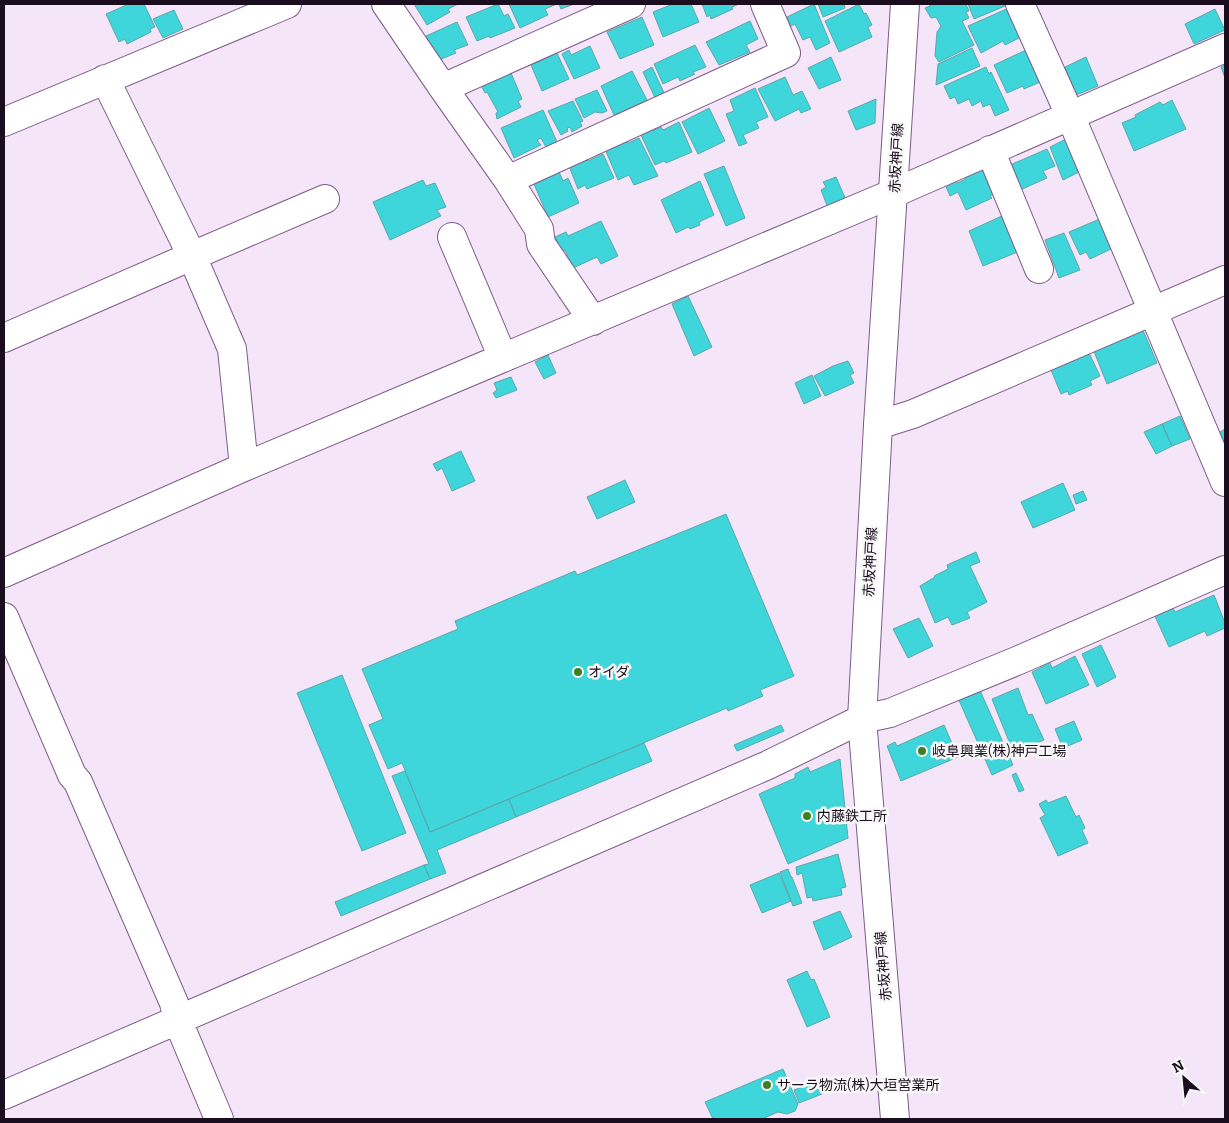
<svg xmlns="http://www.w3.org/2000/svg" width="1229" height="1123" font-family="Bitter,'Noto Sans JP',serif">
  <style>
    .building { fill: #3ed5db; stroke: #5ba8ab }
    .lines { fill: none; stroke-linecap: round; stroke-linejoin: round }
    .minor-casing { stroke: #7d5c87; stroke-width: 30 }
    .secondary-casing { stroke: #7d5c87; stroke-width: 30 }
    .minor { stroke: #fff; stroke-width: 28 }
    .secondary { stroke: #fff; stroke-width: 28 }
    .poi-dot { fill: #3c8022; stroke: #f8f8f8; stroke-width: 2 }
    .labels { text-anchor: middle; stroke-width: 5; stroke-linejoin: round; paint-order: stroke }
    .street-label { font-size: 14px; fill: #1a0d1d; stroke: #f8f8f8 }
    .poi-label { font-size: 14px; fill: #1a0d1d; stroke: #f8f8f8; text-anchor: start }
  </style>
  <rect width="100%" height="100%" fill="#f4e5f9"/>
  <path class="building" d="M129,4H144L155,27L150,29L151,32L127,44L125,39L119,42L106,14Z
    M414,4H458L448,9L450,12L427,25Z
    M498,4L504,16L508,14L515,28L490,38L489,36L477,41L466,17Z
    M509,4H557L545,9L548,15L520,28Z
    M559,4H574L561,9Z
    M673,4H691L699,22L663,37L653,12Z
    M702,4H739L732,7L733,9L711,19L710,15L707,17Z
    M814,4L830,43L816,50L810,37L803,40L795,24L791,26L787,17Z
    M818,4H844L845,8L823,17Z
    M859,4L864,14L866,13L872,25L868,27L872,37L839,52L825,21Z
    M929,4H966L969,11L966,12L969,18L962,21L974,45L939,62L935,56L937,32L941,26L936,17L931,18L925,8L930,6Z
    M968,4H1010L974,19Z
    M1011,7L1025,35L1005,45L1003,41L981,53L968,26Z
    M1215,9L1225,30L1194,44L1185,24Z
    M174,10L183,29L163,38L153,19Z
    M642,17L654,45L620,59L607,32Z
    M750,21L758,39L746,45L750,52L719,65L706,42Z
    M457,22L468,45L454,50L456,53L439,60L426,36Z
    M695,45L706,67L693,72L695,74L680,81L678,77L663,84L654,64Z
    M590,46L600,68L574,79L562,54L569,50L571,55Z
    M972,48L980,66L936,85L938,64Z
    M1026,50L1040,82L1024,89L1023,86L1007,93L994,65Z
    M557,53L569,79L542,91L531,65Z
    M831,57L841,80L819,89L808,68Z
    M1086,57L1098,86L1076,95L1065,67Z
    M1225,65V78L1221,67Z
    M652,67L666,97L657,102L643,72Z
    M986,67L989,74L991,72L1009,110L995,116L990,104L983,107L981,101L972,106L969,99L958,104L955,97L950,99L944,86Z
    M632,71L647,100L614,115L601,86Z
    M511,73L522,99L518,101L521,107L497,119L496,113L498,112L487,92L485,93L481,85Z
    M785,77L793,95L802,91L811,109L801,113L799,109L775,121L758,89Z
    M755,88L768,117L756,122L759,128L743,135L747,143L739,146L726,114L734,111L730,100Z
    M597,90L607,111L602,113L595,112L584,118L575,99Z
    M876,99L875,123L856,130L848,111Z
    M1172,100L1186,129L1134,151L1122,123L1136,117L1135,115L1160,102L1163,105Z
    M573,101L583,121L580,122L582,126L572,132L570,127L567,128L568,131L561,135L548,111Z
    M709,108L725,141L698,154L682,122Z
    M543,110L557,142L546,147L541,138L537,140L541,145L514,158L501,128Z
    M679,122L692,152L666,163L664,161L655,165L640,133L650,128L652,131L661,127L663,130Z
    M1070,137L1085,169L1063,180L1050,147Z
    M639,138L658,176L634,185L629,175L618,180L605,149L626,140L628,143Z
    M1047,149L1055,166L1043,171L1047,178L1020,190L1010,165Z
    M603,154L614,178L587,189L585,185L578,189L569,166L586,158L588,161Z
    M724,166L745,218L726,226L704,174Z
    M990,167L1001,191L990,196L992,198L966,210L958,192L950,196L944,182L954,176L957,183L966,179L964,176L978,169L980,171Z
    M559,172L563,181L568,178L579,203L548,217L534,184Z
    M836,177L846,200L828,208L821,190L826,187L823,182Z
    M423,180L426,186L435,183L446,207L437,210L441,216L390,240L373,202Z
    M700,181L714,215L699,222L700,225L690,229L688,227L676,233L661,200Z
    M1004,215L1025,249L983,266L969,231Z
    M1102,218L1113,248L1090,259L1086,252L1080,255L1069,232Z
    M601,221L618,256L601,264L597,257L573,268L565,250L561,252L555,237L566,232L568,236Z
    M1064,233L1080,270L1059,278L1045,240Z
    M688,296L712,347L694,356L672,304Z
    M1142,328L1157,363L1107,384L1093,349Z
    M1089,353L1100,376L1090,381L1092,385L1069,395L1068,391L1061,394L1051,370Z
    M548,355L556,373L544,379L535,362Z
    M848,361L854,373L850,375L854,383L825,396L814,376L833,366Z
    M812,375L821,396L804,404L795,383Z
    M511,377L517,390L496,398L493,393L497,390L494,383Z
    M1180,416L1190,439L1172,446L1162,424Z
    M1162,424L1172,446L1156,454L1144,432Z
    M1225,429V446L1220,432Z
    M461,451L475,481L452,491L442,468L437,471L433,464Z
    M625,480L635,502L597,519L587,497Z
    M1063,483L1075,510L1033,528L1021,502Z
    M1083,491L1087,500L1076,504L1073,495Z
    M726,514L794,676L760,690L763,696L728,711L727,708L430,832L402,763L388,769L369,725L383,719L362,669L458,629L455,621L575,571L577,575Z
    M976,552L980,562L970,566L987,602L967,612L970,618L952,625L948,617L935,623L920,586L935,577L934,576L948,569L947,565Z
    M1214,595L1225,623V628L1207,636L1205,631L1169,647L1154,614L1172,606L1175,612Z
    M919,618L933,646L908,658L893,629Z
    M1101,645L1116,677L1097,687L1082,654Z
    M1075,656L1089,685L1046,704L1032,672L1050,663L1052,668Z
    M342,675L406,833L362,851L297,693Z
    M979,688L1013,765L992,775L958,698Z
    M1018,688L1028,715L1032,714L1044,740L1021,749L1017,742L1010,744L992,699Z
    M1074,721L1082,740L1063,748L1055,729Z
    M781,725L784,731L737,751L734,745Z
    M944,725L958,757L901,781L887,746L895,742L897,746Z
    M644,743L652,761L516,817L509,799Z
    M840,759L848,838L788,864L759,794L795,778V774L808,767L810,772Z
    M405,771L430,832L509,799L516,817L437,850L446,873L430,879L424,865L429,864L392,776Z
    M1016,773L1024,790L1019,792L1012,775Z
    M1066,796L1076,817L1079,815L1085,828L1082,830L1088,843L1058,856L1040,818L1045,815L1039,804L1046,800L1048,803Z
    M838,854L846,887L841,888L842,895L813,901L812,897L807,898L802,873L797,875L796,867Z
    M424,865L430,879L341,916L335,902Z
    M788,869L791,877H792L802,903L793,906L780,872Z
    M779,873L791,901L762,913L750,885Z
    M840,911L852,937L824,950L813,922Z
    M807,971L811,980L814,979L830,1017L807,1027L787,980Z
    M783,1069L798,1104L795,1111L787,1114L778,1112L762,1119H713L705,1102Z
    M817,1081L822,1094L799,1103L794,1090Z"/>
  <g class="lines">
    <g class="minor-casing">
      <path id="minor" d="M386,4L443,88L508,180L539,229L541,244L593,321
        M1020,4L1070,115L1225,482
        M105,79L192,256L232,349L244,467
        M443,88L631,4
        M4,122L287,4
        M990,150L1039,269
        M508,180L786,53L765,4
        M452,237L503,358
        M4,338L192,256L325,199
        M878,425L913,414L1225,280
        M4,573L244,467L894,193L1225,48
        M4,617L72,775L78,782L174,1003L178,1021L219,1119
        M4,1095L768,765L862,719L890,713L1019,660L1225,570"/>
    </g>
    <g class="secondary-casing">
      <path id="secondary" d="M895,1119L862,719L878,425L905,4"/>
    </g>
    <use href="#minor" class="minor"/>
    <use href="#secondary" class="secondary"/>
  </g>
  <g class="poi-dot">
    <circle cx="578" cy="672" r="5"/>
    <circle cx="922" cy="751" r="5"/>
    <circle cx="807" cy="816" r="5"/>
    <circle cx="767" cy="1085" r="5"/>
  </g>
  <g class="labels">
    <g class="street-label">
      <text transform="translate(896 158) rotate(-87)" y="5">赤坂神戸線</text>
      <text transform="translate(870 562) rotate(-87)" y="5">赤坂神戸線</text>
      <text transform="translate(883 966) rotate(-95)" y="5">赤坂神戸線</text>
    </g>
    <g class="poi-label">
      <text x="588" y="677">オイダ</text>
      <text x="932" y="756">岐阜興業(株)神戸工場</text>
      <text x="817" y="821">内藤鉄工所</text>
      <text x="777" y="1090">サーラ物流(株)大垣営業所</text>
    </g>
  </g>
  <rect width="1229" height="1123" fill="none" stroke="#1a0d1d" stroke-width="10"/>
  <g transform="translate(1184 1078) rotate(333)" stroke="#f8f8f8" stroke-width="4" paint-order="stroke">
  <path d="M0-4L9 19L0 12L-9 19Z" fill="#1a0d1d"/>
  <text y="-8" font-size="14" font-weight="bold" text-anchor="middle" fill="#1a0d1d">N</text>
  </g>
</svg>
